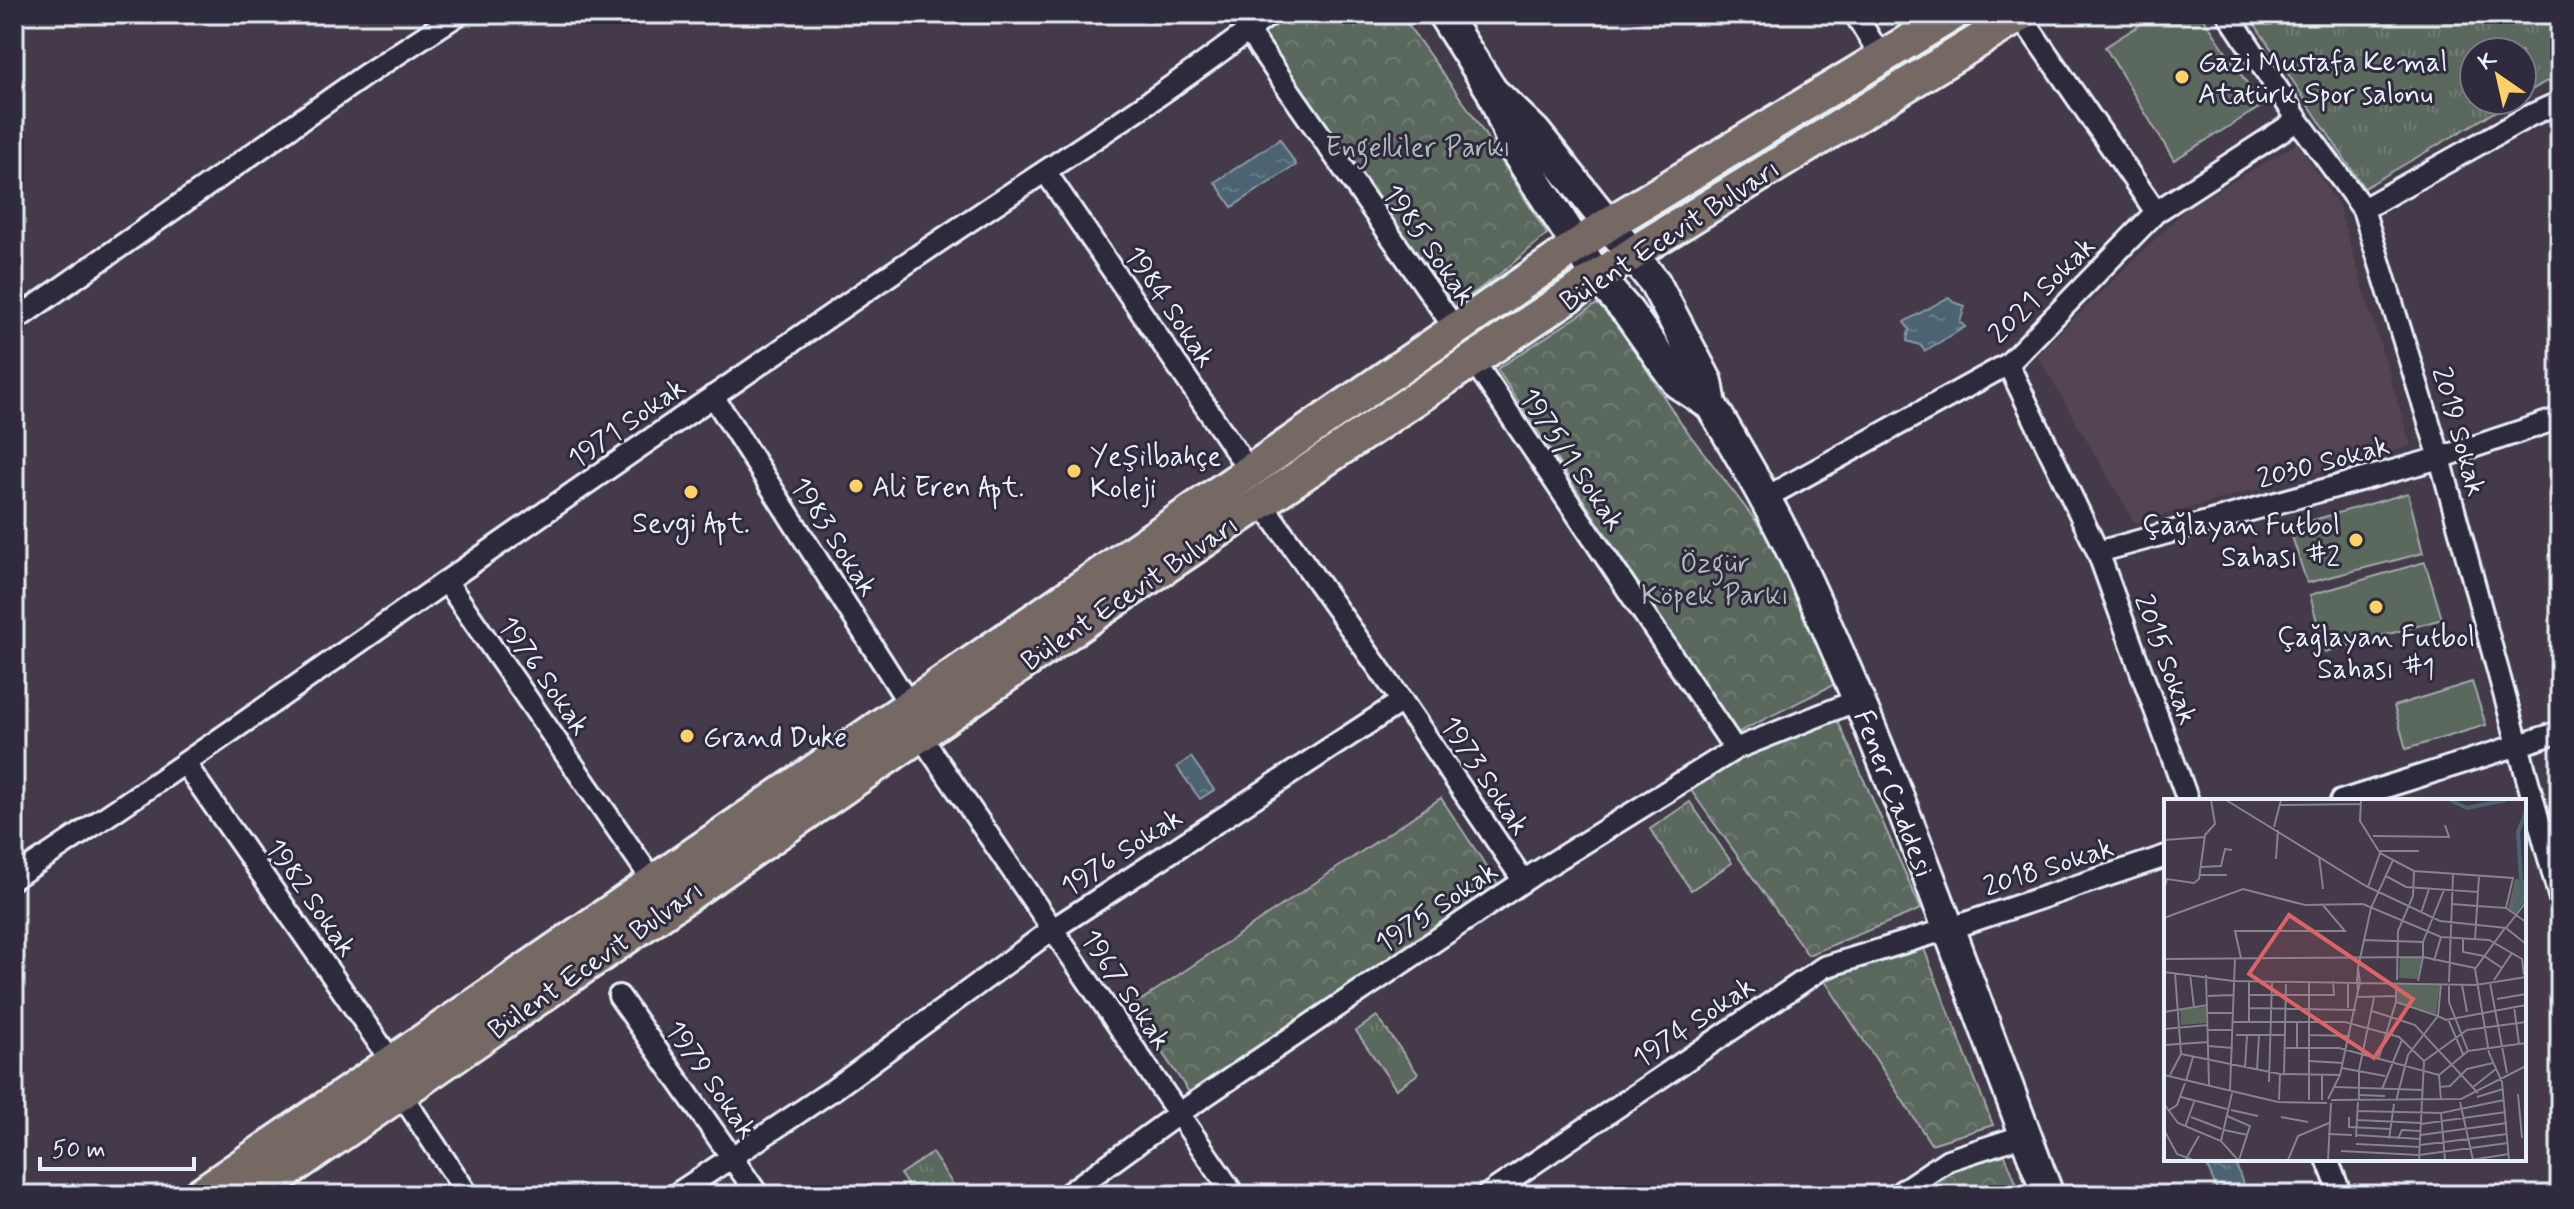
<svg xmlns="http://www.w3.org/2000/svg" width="2574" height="1209" font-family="Mynerve,sans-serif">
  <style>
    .built { fill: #544553 }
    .grass { fill: url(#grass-tufts); stroke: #a1acaa; stroke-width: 2 }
    .park { fill: url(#park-crowns); stroke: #a1acaa; stroke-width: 2 }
    .pitch { fill: #5a675d; stroke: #a1acaa; stroke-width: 2 }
    .water { fill: url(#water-ripples); stroke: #8a9ca8; stroke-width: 2 }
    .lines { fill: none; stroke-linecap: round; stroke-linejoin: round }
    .street-casing { stroke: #e8f1f8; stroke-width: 26 }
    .secondary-casing { stroke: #e8f1f8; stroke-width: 36 }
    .primary-casing { stroke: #e8f1f8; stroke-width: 38 }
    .street { stroke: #2f2a3d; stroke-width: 20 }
    .secondary { stroke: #2f2a3d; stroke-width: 30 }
    .primary { stroke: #766964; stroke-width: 32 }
    .poi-dot { fill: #ffd166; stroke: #2f2a3d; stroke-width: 3 }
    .labels { text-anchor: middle; stroke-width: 6; stroke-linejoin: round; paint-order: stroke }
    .poi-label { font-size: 28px; fill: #e8f1f8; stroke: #2f2a3d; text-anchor: start }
    .park-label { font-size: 28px; fill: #afbaba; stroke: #2f2a3d }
    .street-label { font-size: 28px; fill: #e8f1f8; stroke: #2f2a3d }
    .inset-river { fill: none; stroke: #4b6473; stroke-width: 4 }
    .inset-road { fill: none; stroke: #868390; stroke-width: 2 }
    .view { fill: #db6466; fill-opacity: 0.15; stroke: #db6466; stroke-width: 4 }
    .inset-edge { fill: none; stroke: #e8f1f8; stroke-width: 4 }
  </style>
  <defs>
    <pattern id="grass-tufts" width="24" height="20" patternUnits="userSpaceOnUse" patternTransform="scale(2)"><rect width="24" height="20" fill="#5a675d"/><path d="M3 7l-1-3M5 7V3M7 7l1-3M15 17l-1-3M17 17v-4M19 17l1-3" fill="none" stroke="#727d75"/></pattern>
    <pattern id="park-crowns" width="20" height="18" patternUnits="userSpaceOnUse" patternTransform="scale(2)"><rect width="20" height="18" fill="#5a675d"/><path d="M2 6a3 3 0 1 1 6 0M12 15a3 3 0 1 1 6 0" fill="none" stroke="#727d75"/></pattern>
    <pattern id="water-ripples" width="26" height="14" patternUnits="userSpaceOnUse" patternTransform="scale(2)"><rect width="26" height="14" fill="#4b6473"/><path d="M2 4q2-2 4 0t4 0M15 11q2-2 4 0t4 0" fill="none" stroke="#657b88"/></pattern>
  </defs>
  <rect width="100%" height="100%" fill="#453a4a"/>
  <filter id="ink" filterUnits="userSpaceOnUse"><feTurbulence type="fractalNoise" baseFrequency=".0125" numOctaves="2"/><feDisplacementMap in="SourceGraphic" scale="16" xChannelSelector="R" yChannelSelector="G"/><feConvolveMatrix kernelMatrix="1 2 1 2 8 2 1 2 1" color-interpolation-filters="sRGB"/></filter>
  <g filter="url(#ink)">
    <path class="built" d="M2298,143L2338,205L2411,446L2135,523L2037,355L2187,208Z"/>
    <path class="grass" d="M2248,14H2560V80L2545,82L2522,96V52H2474V100H2515L2364,188Z
      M1690,802L1732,863L1691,890L1650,829Z
      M1377,1016L1418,1074L1396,1089L1356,1031Z
      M932,1153L960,1195H914L900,1174Z"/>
    <path class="park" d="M1292,14H1400L1472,114L1547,234L1505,270L1453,308L1264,34Z
      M1595,305L1607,306L1677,418L1778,550L1835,684L1737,733L1497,369Z
      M1837,719L1921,909L1808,955L1690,789L1741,759Z
      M1441,798L1498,884L1189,1092L1131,1007Z
      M1921,941L1993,1125L1931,1144L1825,981Z
      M2005,1155L2021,1195H1913L1953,1169Z"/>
    <path class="pitch" d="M2157,14H2201L2262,106L2174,160L2105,47Z
      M2408,493L2423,553L2307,583L2289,527Z
      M2425,562L2442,619L2325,652L2310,595Z
      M2472,682L2486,725L2406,749L2394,706Z"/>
    <path class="water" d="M1280,139L1296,165L1232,207L1215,182Z
      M1949,297L1953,302L1965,306L1960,322L1965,327L1925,351L1920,345L1907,341L1909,329L1904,322Z
      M1191,757L1214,790L1200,799L1177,767Z
      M2204,1159H2234L2243,1184L2230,1195L2218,1192Z"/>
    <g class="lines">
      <g class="street-casing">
        <path id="street" d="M1855,14L1882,58
          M2228,14L2298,120L2363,209L2440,458L2560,899
          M2020,15L2156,212
          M1248,31L1456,330
          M1045,171L1250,472
          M2363,209L2529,116L2560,102
          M14,321L365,75L459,14
          M1473,360L1735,749
          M2008,364L2098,552L2188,801
          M713,396L911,707
          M1765,498L2008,364L2156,212L2298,120
          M2098,552L2440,458L2560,418
          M446,581L653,881
          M1402,701L1523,880
          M920,735L1234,1195
          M186,765L392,1062
          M2341,801L2560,732
          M14,878C255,719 488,549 727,387C811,329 895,270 980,214C1078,149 1178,86 1270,14
          M619,996L758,1195
          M401,1094L468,1195
          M2327,1159L2341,1195
          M675,1195L834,1089L1053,929L1402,701L1261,502
          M1066,1195L1178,1114L1534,874L1735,749L1858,700
          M1487,1195L1824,967L1948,929L2166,856
          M1896,1195L1948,1160L2025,1135"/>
      </g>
      <g class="secondary-casing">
        <path id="secondary" d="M1443,14L1492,91
          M1492,91L1535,132L1655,283L1707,382L1711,405L1678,383L1628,312L1598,278L1516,151Z
          M1711,405C1741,455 1771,506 1796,559C1893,765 1967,982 2048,1195"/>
      </g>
      <g class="primary-casing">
        <path id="primary" d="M199,1195L1610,223L1953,14
          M253,1195L1104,608L1473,360L1643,247L2022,14"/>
      </g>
      <use href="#street" class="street"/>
      <use href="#secondary" class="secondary"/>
      <use href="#primary" class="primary"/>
    </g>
  </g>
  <g class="poi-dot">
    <circle cx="2182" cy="77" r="8"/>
    <circle cx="1074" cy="471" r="8"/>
    <circle cx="856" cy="486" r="8"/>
    <circle cx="691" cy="492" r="8"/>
    <circle cx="2356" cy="540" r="8"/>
    <circle cx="2376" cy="607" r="8"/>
    <circle cx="687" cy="736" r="8"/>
  </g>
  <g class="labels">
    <g class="poi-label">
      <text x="2198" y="71">Gazi Mustafa Kemal<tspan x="2198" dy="32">Atatürk Spor salonu</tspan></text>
      <text x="1090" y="465">Yeşilbahçe<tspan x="1090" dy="32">Koleji</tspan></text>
      <text x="872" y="496">Ali Eren Apt.</text>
      <text x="691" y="532" text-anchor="middle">Sevgi Apt.</text>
      <text x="2340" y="534" text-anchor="end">Çağlayan Futbol<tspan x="2340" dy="32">Sahası #2</tspan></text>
      <text x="2376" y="646" text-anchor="middle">Çağlayan Futbol<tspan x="2376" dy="32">Sahası #1</tspan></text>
      <text x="703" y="746">Grand Duke</text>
    </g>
    <g class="park-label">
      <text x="1418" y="156">Engelliler Parkı</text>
      <text x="1715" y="572">Özgür<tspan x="1715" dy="32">Köpek Parkı</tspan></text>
    </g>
    <g class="street-label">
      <text transform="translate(1669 234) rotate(-33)" y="10">Bülent Ecevit Bulvarı</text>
      <text transform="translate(1430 244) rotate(55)" y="10">1985 Sokak</text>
      <text transform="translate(2041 289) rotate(-45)" y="10">2021 Sokak</text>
      <text transform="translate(1171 306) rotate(56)" y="10">1984 Sokak</text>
      <text transform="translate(626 422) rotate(-35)" y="10">1971 Sokak</text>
      <text transform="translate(2460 431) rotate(74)" y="10">2019 Sokak</text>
      <text transform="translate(1573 459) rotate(56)" y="10">1975/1 Sokak</text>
      <text transform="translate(2323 461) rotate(-15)" y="10">2030 Sokak</text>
      <text transform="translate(835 536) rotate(57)" y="10">1983 Sokak</text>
      <text transform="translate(1129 592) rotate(-34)" y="10">Bülent Ecevit Bulvarı</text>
      <text transform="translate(2167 659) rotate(70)" y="10">2015 Sokak</text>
      <text transform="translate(545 675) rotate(55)" y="10">1976 Sokak</text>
      <text transform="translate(1486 775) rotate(56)" y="10">1973 Sokak</text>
      <text transform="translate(1895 793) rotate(69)" y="10">Fener Caddesi</text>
      <text transform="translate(1121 851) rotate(-33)" y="10">1976 Sokak</text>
      <text transform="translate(2048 866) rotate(-18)" y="10">2018 Sokak</text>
      <text transform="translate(312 897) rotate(55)" y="10">1982 Sokak</text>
      <text transform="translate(1436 906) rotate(-34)" y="10">1975 Sokak</text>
      <text transform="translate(595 959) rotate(-35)" y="10">Bülent Ecevit Bulvarı</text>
      <text transform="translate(1127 989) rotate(56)" y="10">1967 Sokak</text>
      <text transform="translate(1693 1021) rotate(-34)" y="10">1974 Sokak</text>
      <text transform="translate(712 1079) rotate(55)" y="10">1979 Sokak</text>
    </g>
  </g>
  <g transform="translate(2164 799)">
    <rect width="362" height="362" fill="#453a4a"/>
    <path d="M236,159H258L253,180L235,179ZM233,185L276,186L272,215L233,203ZM42,208V224L17,226L16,210Z" fill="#5a675d"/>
    <path d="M351,80L360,81L362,90V100L351,115L344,110Z" fill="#5a675d"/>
    <path class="inset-river" d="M286,1L303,9L342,1M349,112L358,96L354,33L362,13"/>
    <path class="inset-road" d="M62,1L202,87L276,122L342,129L362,103M116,6L197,5M110,28L117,1M209,37L285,38L281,26M0,41L41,38M216,52H255M155,57L159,90M112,60L114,31M229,61L250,72L349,79L342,109L313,107M37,68L57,67L61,50L68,51M35,76H63M222,77L242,88L314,93L315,77M204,88L216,54M0,91L3,80L30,84L35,80L41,36L51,25L47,1M288,105L313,107M342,109L362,123M257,114L265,90M0,119L79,90L141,106L199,105L277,138L325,141L358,160L360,176M341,129L311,170L325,254L338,283L345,361M342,129L362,145M299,139V153L320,157L338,169M311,140L314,93M259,143L280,91M77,159L71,132H181L158,105M0,160L259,158V143L199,141M270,162L277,138M194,169L207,109L229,61L216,54L196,22L197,1M194,169L196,184L194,192L193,182ZM0,173L69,182L312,186L362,178M26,175L30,208M42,176L45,286M233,181L234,132L249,97L250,72M330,181L348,154M85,182V223M254,182L259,158L311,169M145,183V301M285,183L289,75M326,184L343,274M285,186V203L304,252M298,186L303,213M85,196H170L169,182M44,197L69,196M194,198L232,197M333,200L362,195M232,203L274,217L277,185M350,207L355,245M85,209L192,211M184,209V183M208,212L251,226L314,294M0,213L44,206M44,214H69M284,220L299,255M69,223H181L235,238L260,262M0,230L44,226M44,231H69M72,236H122M145,236L186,237M0,246L44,243M44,247L69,249M122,249H175L275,276L277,301M133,249V223M17,255L116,275L176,276M214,261L232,203V185M146,262L179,264M81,269L83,236M178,269L221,277M93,271L95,236M0,276L114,303L163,304M6,276L17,255L11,174M120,276L122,185M158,276V301M275,276L304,252L362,244M22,282L29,258M105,283L108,182M171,288L259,291M276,288L286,287L303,270L329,264M309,288L332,270M218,290L238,241M66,291L71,159M354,295L358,339M194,296L221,297M17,298L63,310M313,298L339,290M164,300L176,276L194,192M115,301L116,275M167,301L297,300L362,267M195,301V271L210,199M232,302L244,256L274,217L282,221L362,206M296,303L309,361M0,305L14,324L57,342L74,361M67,311L94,317M4,312L13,306L21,284M194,312L277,314L340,301M277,314L281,361M63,317L86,327L75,361M27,318L58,330M117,318L144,323M185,318V328L227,330M193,321L257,324M257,325L342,313M21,328L30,303M0,331L13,355L29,361M60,331L84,336M164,335L188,336M192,336L256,340M257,336L343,324M192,338L194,303M225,340L230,305M234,340L238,331L257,332M57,342L68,294M192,345L256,348M256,346L343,335M177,352L255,356L344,344M22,360L35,337M124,361L134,337L165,324M164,361L167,304M170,361H213M255,361L260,262L303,231L362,223M307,361L345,355"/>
    <path class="view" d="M125,116L249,200L210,259L85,175Z"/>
    <rect width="362" height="362" class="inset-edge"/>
  </g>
  <rect width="2574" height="1209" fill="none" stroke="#2f2a3d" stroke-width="48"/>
  <rect x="24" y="24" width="2526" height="1161" fill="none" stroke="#e8f1f8" stroke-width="3" filter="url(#ink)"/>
  <g transform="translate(2498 76) rotate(326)"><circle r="38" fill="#2f2a3d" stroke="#797a88" stroke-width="2"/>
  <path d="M0-6L14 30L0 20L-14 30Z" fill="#ffd166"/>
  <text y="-12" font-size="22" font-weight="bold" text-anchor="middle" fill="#e8f1f8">K</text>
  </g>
  <path d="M40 1157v12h154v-12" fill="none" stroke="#e8f1f8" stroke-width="4"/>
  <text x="52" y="1157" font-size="24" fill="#e8f1f8" stroke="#2f2a3d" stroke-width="6" paint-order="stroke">50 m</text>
</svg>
